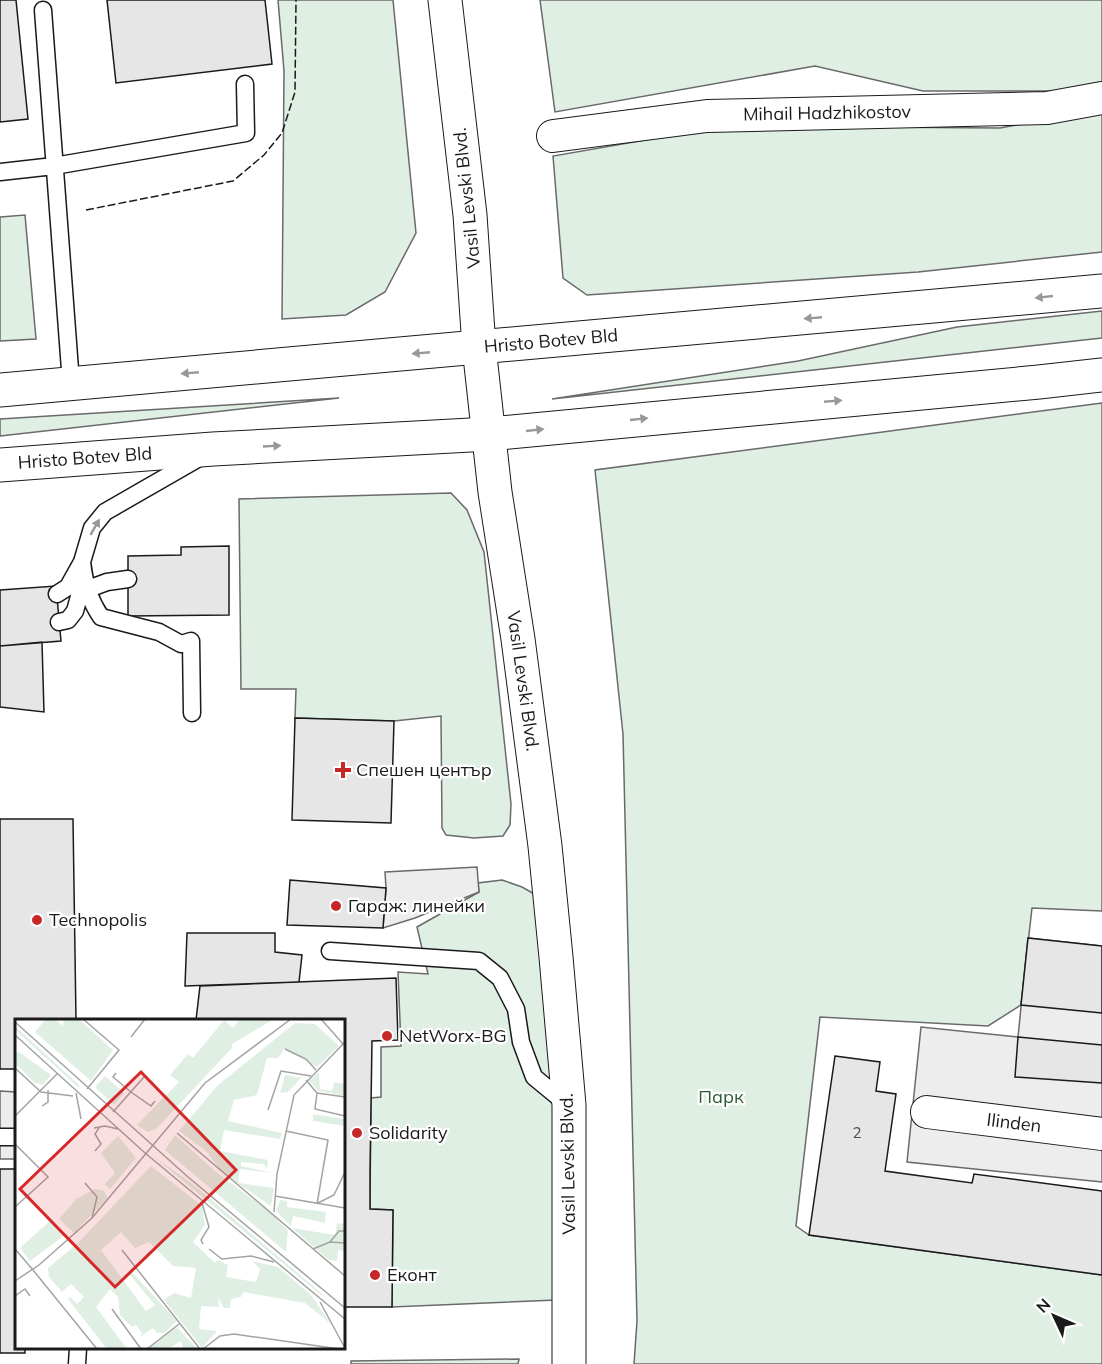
<svg xmlns="http://www.w3.org/2000/svg" width="1102" height="1364" font-family="Mulish,sans-serif">
  <style>
    .green { fill: #e0efe3; stroke: #6a6a6a; stroke-width: 1.5 }
    .parking { fill: #ededed; stroke: #6a6a6a; stroke-width: 1.5 }
    .building { fill: #e6e6e6; stroke: #1a1a1a; stroke-width: 1.5 }
    .lines { fill: none; stroke-linecap: round; stroke-linejoin: round }
    .service-casing { stroke: #1a1a1a; stroke-width: 19 }
    .minor-casing { stroke: #1a1a1a; stroke-width: 34 }
    .secondary-casing { stroke: #1a1a1a; stroke-width: 35 }
    .trunk-casing { stroke: #1a1a1a; stroke-width: 35 }
    .service { stroke: #fff; stroke-width: 16 }
    .minor { stroke: #fff; stroke-width: 32 }
    .secondary { stroke: #fff; stroke-width: 33 }
    .trunk { stroke: #fff; stroke-width: 33 }
    .fence { stroke: #1a1a1a; stroke-width: 1.5; stroke-dasharray: 8 3; stroke-linecap: butt }
    .oneway { fill: #989898 }
    .poi-dot { fill: #c62828; stroke: #fff; stroke-width: 2 }
    .labels { text-anchor: middle; stroke-width: 4.5; stroke-linejoin: round; paint-order: stroke }
    .number-label { font-size: 15px; fill: #4d4d4d }
    .street-label { font-size: 18px; fill: #1a1a1a; stroke: #fff }
    .poi-label { font-size: 18px; fill: #1a1a1a; stroke: #fff; text-anchor: start }
    .park-label { font-size: 18px; fill: #2b5a34; stroke: #fff }
    .inset-road { fill: none; stroke: #a3a3a3; stroke-width: 1.5 }
    .view { fill: #d62828; fill-opacity: 0.15; stroke: #d62828; stroke-width: 3 }
    .inset-edge { fill: none; stroke: #1a1a1a; stroke-width: 3 }
  </style>
  <rect width="100%" height="100%" fill="#fff"/>
  <path class="green" d="M278,0H393L416,233L385,292L346,315L282,319L284,71Z
    M540,0H1102V83L1062,91H923L815,66L555,112Z
    M1102,110V252L918,272L587,295L563,278L553,156L726,126L1000,128Z
    M25,215L36,339L0,341V217Z
    M1102,311V338L552,399L798,361L957,327Z
    M339,398L0,436V419Z
    M1102,403V911L1032,908L1021,1005L988,1026L820,1017L796,1226L809,1235L1102,1275V1364H634L637,1321L623,734L595,470Z
    M451,493L467,510L484,552L511,804L510,825L503,836L474,838L446,835L442,828L441,716L394,721L295,718L296,689H241L239,499Z
    M502,880L522,887L545,900L560,1104L556,1300L392,1307L393,1210L370,1209L371,1098L381,1097V1047L401,1046L398,972L428,974L417,927L479,892L478,883Z
    M519,1359L518,1364H351V1361Z"/>
  <path class="parking" d="M477,867L479,892L415,918L383,928L386,888L385,872Z
    M1028,938L1102,946V1182L907,1162L921,1027L1018,1037Z
    M0,1091L16,1092V1159H0Z"/>
  <path class="building" d="M0,0H16L28,119L0,122Z
    M107,0H265L272,64L116,83Z
    M229,546V615L128,616V556L181,555V547Z
    M56,586L61,641L0,646V590Z
    M42,642L44,712L0,707V646Z
    M295,718L394,721L391,823L292,820Z
    M0,819H73L76,1020H16V1069H0Z
    M290,880L386,888L383,928L287,925Z
    M187,933H275V952L302,955L299,982L185,986Z
    M1028,938L1102,946V1013L1021,1005Z
    M396,978L398,1040L372,1041L370,1171V1209L393,1210L392,1307H344V1020H196L200,986Z
    M1018,1037L1102,1045V1083L1015,1077Z
    M835,1056L880,1062L876,1091L896,1094L885,1171L972,1183L974,1174L1102,1191V1275L809,1235Z
    M0,1169H16V1348H25V1353H0Z"/>
  <g class="lines">
    <g class="service-casing">
      <path id="service" d="M43,10L71,383
        M0,172L54,166L246,133L245,84
        M82,562C84,581 90,601 101,617L159,632L181,644L191,641L192,713
        M80,592L107,582L128,579
        M57,594L68,587L82,562L92,528L105,512L199,458
        M59,622L68,620L75,611L83,582
        M330,951L479,961L500,978L516,1009L521,1042L534,1077L568,1105
        M0,1137H16
        M77,1364L78,1348"/>
    </g>
    <g class="minor-casing">
      <path id="minor" d="M553,136L707,116L1047,108L1102,98
        M927,1112L1102,1134"/>
    </g>
    <g class="secondary-casing">
      <path id="secondary" d="M445,0L470,215L479,347L495,492L518,639L545,846L556,957L569,1105V1364"/>
    </g>
    <g class="trunk-casing">
      <path id="trunk" d="M0,390L1102,291
        M0,465L213,449L489,434L1039,382L1102,375"/>
    </g>
    <use href="#service" class="service"/>
    <use href="#minor" class="minor"/>
    <use href="#secondary" class="secondary"/>
    <use href="#trunk" class="trunk"/>
    <path class="fence" d="M86,210L233,181L264,155L282,133L295,92L296,0"/>
  </g>
  <defs><path id="oneway-solid" d="M-6-.8H1V-3.2L6.5 0L1 3.2V.8H-6Z" transform="scale(1.5)"/></defs>
  <g class="oneway">
    <use href="#oneway-solid" transform="translate(1044 297) rotate(174)"/>
    <use href="#oneway-solid" transform="translate(813 318) rotate(175)"/>
    <use href="#oneway-solid" transform="translate(421 353) rotate(175)"/>
    <use href="#oneway-solid" transform="translate(190 373) rotate(175)"/>
    <use href="#oneway-solid" transform="translate(833 401) rotate(-5)"/>
    <use href="#oneway-solid" transform="translate(639 419) rotate(-6)"/>
    <use href="#oneway-solid" transform="translate(535 430) rotate(-6)"/>
    <use href="#oneway-solid" transform="translate(272 446) rotate(-3)"/>
    <use href="#oneway-solid" transform="translate(95 527) rotate(-60)"/>
  </g>
  <g class="poi-dot">
    <path d="M340 761h6v6h6v6h-6v6h-6v-6h-6v-6h6z"/>
    <circle cx="336" cy="906" r="6"/>
    <circle cx="37" cy="920" r="6"/>
    <circle cx="387" cy="1036" r="6"/>
    <circle cx="357" cy="1133" r="6"/>
    <circle cx="375" cy="1275" r="6"/>
  </g>
  <g class="labels">
    <g class="number-label">
      <text x="857" y="1138">2</text>
    </g>
    <g class="street-label">
      <text transform="translate(827 113) rotate(-1)" y="6">Mihail Hadzhikostov</text>
      <text transform="translate(467 198) rotate(-96)" y="6">Vasil Levski Blvd.</text>
      <text transform="translate(551 341) rotate(-5)" y="6">Hristo Botev Bld</text>
      <text transform="translate(85 458) rotate(-4)" y="6">Hristo Botev Bld</text>
      <text transform="translate(523 681) rotate(82)" y="6">Vasil Levski Blvd.</text>
      <text transform="translate(1014 1123) rotate(7)" y="6">Ilinden</text>
      <text transform="translate(568 1164) rotate(-91)" y="6">Vasil Levski Blvd.</text>
    </g>
    <g class="poi-label">
      <text x="356" y="776">Спешен център</text>
      <text x="348" y="912">Гараж: линейки</text>
      <text x="49" y="926">Technopolis</text>
      <text x="399" y="1042">NetWorx-BG</text>
      <text x="369" y="1139">Solidarity</text>
      <text x="387" y="1281">Еконт</text>
    </g>
    <g class="park-label">
      <text x="721" y="1103">Парк</text>
    </g>
  </g>
  <g transform="translate(15 1019)">
    <rect width="330" height="330" fill="#fff"/>
    <path d="M31,0H40L48,7L49,0H64L98,31L76,62L20,13ZM225,0H259L217,25V29L141,110L133,113L122,106L164,63L155,56L173,35L178,39L209,1L218,9ZM280,4L300,5L324,27L302,48L269,30L263,39H252L242,76L219,81L213,102L267,114L265,120L209,111L205,132L253,141L252,151L249,145L226,143V147L258,154L225,150L223,164L259,169L256,187L209,155L190,131L164,112L203,66ZM0,7L64,66V69L0,11ZM4,33L36,56L28,66L20,64L0,44V34ZM304,53L305,70L317,72L319,63L330,65V77L304,72L294,62ZM270,56L286,59L273,73L265,74ZM90,57L109,74L99,86L80,68ZM298,95L330,100V107L298,102ZM160,116L201,153L256,194L273,212L271,233L150,131ZM103,117L121,139L95,170L90,165L100,154L86,134ZM138,137L179,166L312,279L306,276ZM136,147L187,187L190,206L178,223L200,244L203,241L213,246L211,258L241,263L245,250L237,242L263,248L296,276L316,305L290,284L228,273L226,278L216,280L215,289H209L203,279L204,288L186,287L184,310L202,312L187,329L149,281L159,274L176,279L181,249L158,247L134,223L120,229L106,213L86,231L131,292L140,286L114,255L115,251L162,302L149,314H142L138,309L125,318L127,314L121,306L117,308L105,296L103,278L95,270L81,288L112,330H92L53,280L55,278L62,285L69,278L56,265L47,273L34,258L33,249L64,223ZM80,170L89,172L93,179L59,214L44,200L61,180ZM265,181L272,182V188L311,193L310,204L278,197L276,207L261,192ZM36,201L50,216L15,242L5,229ZM322,204L330,205V232L323,231L322,242L314,241L277,209L320,216ZM161,307L182,330H168L166,322L153,330H132Z" fill="#e0efe3"/>
    <path class="inset-road" d="M68,0L104,31L72,70M306,0L329,26M0,3L173,158L330,289M0,16L130,134L330,300M116,18L130,0M270,30L291,40L301,51M0,49L26,73L58,77M101,54L98,58L116,73L136,87L140,82M291,61L302,74L300,90L330,97M61,74L66,100M302,74L330,78M27,87L33,83V71M253,91L266,52L296,57M98,93L129,58M0,97L42,55M79,109L90,107L103,110M271,112L313,121L302,185M162,114L330,257M0,125L33,158L0,188M80,132L86,125L80,115L84,109M70,164L82,178L77,199M260,177L330,189M187,184L194,208L186,221L188,225M303,184L319,176L330,153M259,193L262,155L279,76L330,23M315,223L324,212H330M0,230L18,251M194,230L207,240L236,237L259,243M298,230L315,223L330,224M107,231L185,330M18,251L82,330M0,262L24,246L77,199L190,64L276,0M0,277L10,270L15,277M305,283L330,329M97,290L126,330M132,330L164,305M188,330L205,317L219,315L324,330"/>
    <path class="view" d="M126,53L221,151L100,268L5,170Z"/>
    <rect width="330" height="330" class="inset-edge"/>
  </g>
  <g transform="translate(1054 1316) rotate(314)" stroke="#ffffff" stroke-width="4.5" paint-order="stroke">
  <path d="M0-4.5L10 22L0 15L-10 22Z" fill="#1a1a1a"/>
  <text y="-9" font-size="16" font-weight="bold" text-anchor="middle" fill="#1a1a1a">N</text>
  </g>
</svg>
